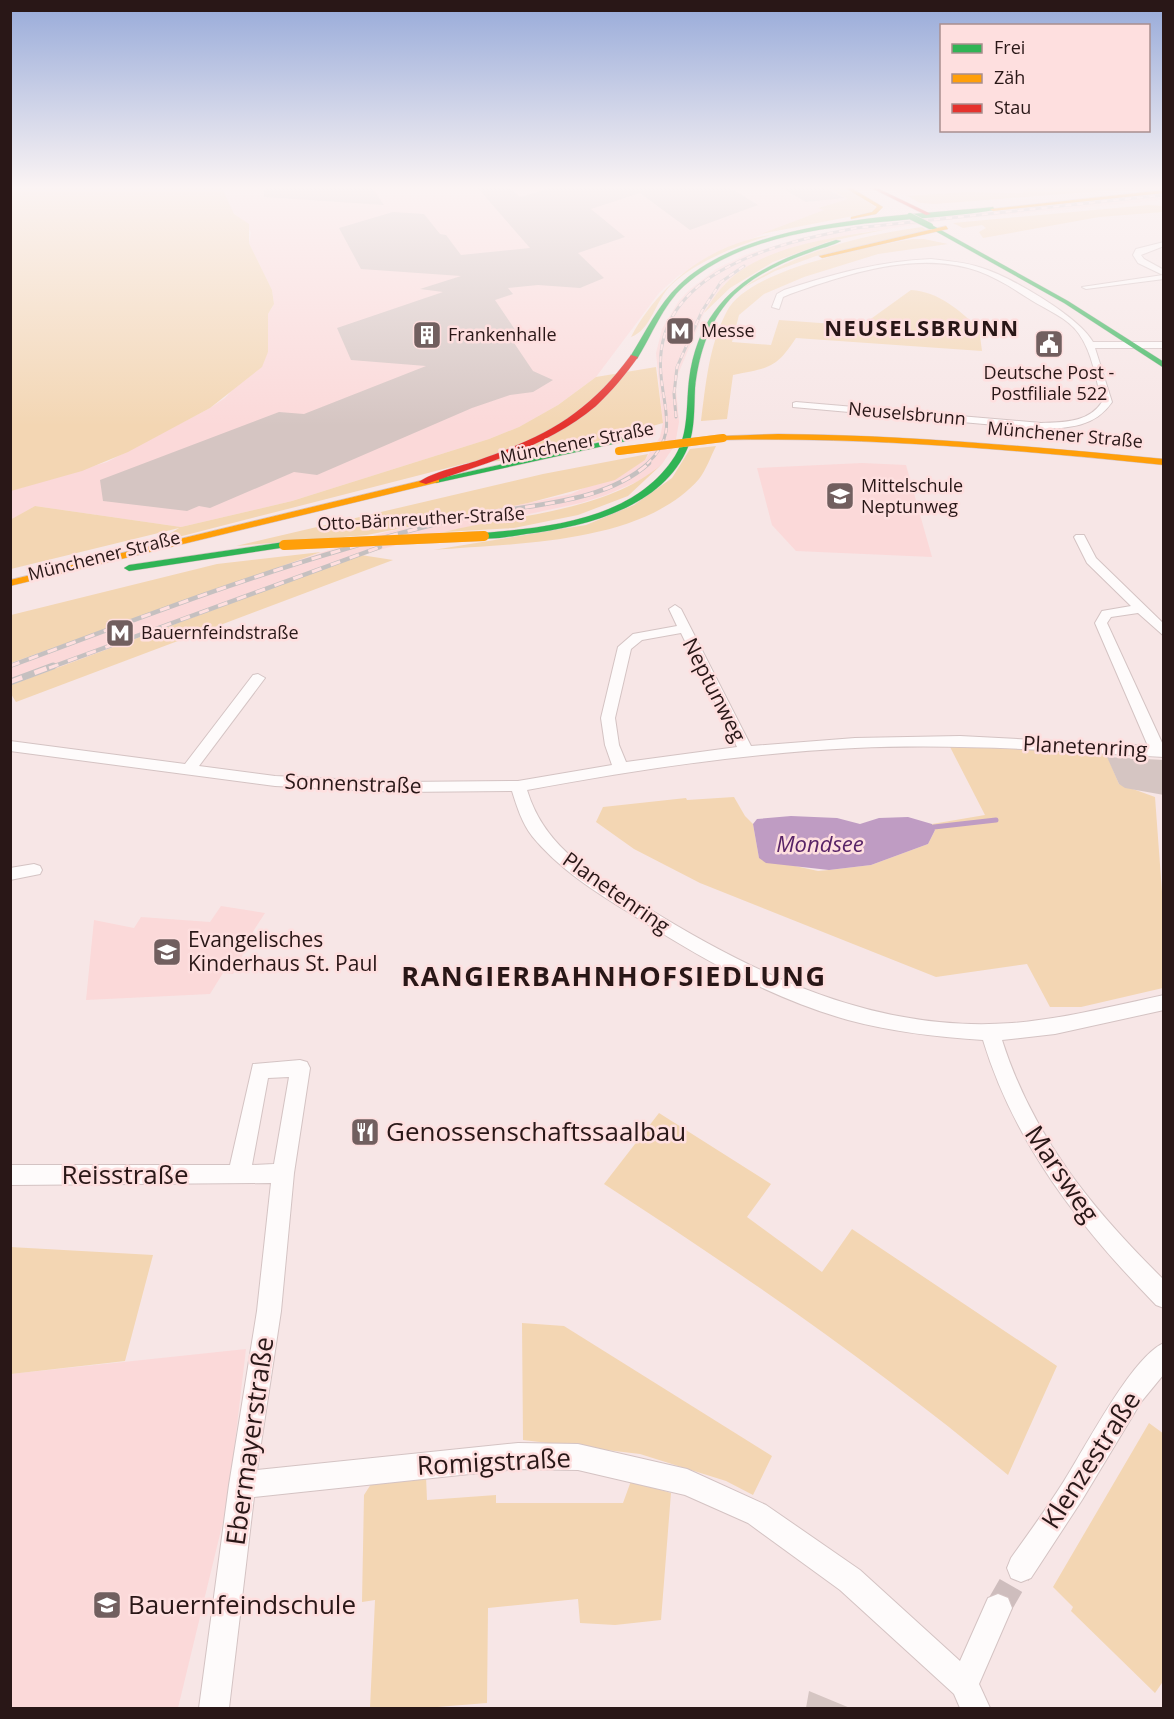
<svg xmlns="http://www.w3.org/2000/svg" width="1174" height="1719" font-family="'Open Sans',sans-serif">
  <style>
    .built { fill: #fbd9d9 }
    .green { fill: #f3d6b3 }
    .water { fill: #bf9cc3 }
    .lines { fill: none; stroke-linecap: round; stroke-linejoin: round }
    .stream { stroke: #bf9cc3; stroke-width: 5 }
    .building { fill: #d5c5c2 }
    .street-tunnel { stroke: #cebdbd; stroke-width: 26; stroke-dasharray: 26 13; stroke-linecap: butt }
    .street-casing { stroke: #d4c3c3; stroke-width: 2 }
    .fast-casing { stroke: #d4c3c3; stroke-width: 1 }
    .slow-casing { stroke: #d4c3c3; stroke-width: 1 }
    .jam-casing { stroke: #d4c3c3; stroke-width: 1 }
    .street { fill: #fefbfb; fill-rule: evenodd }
    .fast { fill: #30b455; fill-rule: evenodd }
    .slow { fill: #ff9f0a; fill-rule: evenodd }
    .jam { fill: #e5322d; fill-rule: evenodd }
    .rail-far2-casing { stroke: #c5c0c0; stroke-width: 3 }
    .rail-far1-casing { stroke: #c5c0c0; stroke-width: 4.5 }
    .rail-casing { stroke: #c5c0c0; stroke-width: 7 }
    .rail-far2 { stroke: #fedfdf; stroke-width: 2; stroke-dasharray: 6; stroke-linecap: butt }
    .rail-far1 { stroke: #fedfdf; stroke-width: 3; stroke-dasharray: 10; stroke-linecap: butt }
    .rail { stroke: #fedfdf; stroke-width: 4.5; stroke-dasharray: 13; stroke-linecap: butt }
    .fast-bridge-casing { stroke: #d4c3c3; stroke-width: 7; stroke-linecap: butt }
    .slow-bridge-far1-casing { stroke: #d4c3c3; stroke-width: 8; stroke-linecap: butt }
    .slow-bridge-casing { stroke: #d4c3c3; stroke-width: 10; stroke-linecap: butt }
    .fast-bridge { stroke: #30b455; stroke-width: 6 }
    .slow-bridge-far1 { stroke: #ff9f0a; stroke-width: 8 }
    .slow-bridge { stroke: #ff9f0a; stroke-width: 10 }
    .labels { text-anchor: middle; stroke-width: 5; stroke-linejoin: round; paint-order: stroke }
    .far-poi-label { font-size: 18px; fill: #291717; stroke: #fedfdf; text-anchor: start }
    .far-street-label { font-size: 18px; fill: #291717; stroke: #fedfdf }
    .street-label { font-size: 21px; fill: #291717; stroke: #fedfdf }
    .poi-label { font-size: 21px; fill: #291717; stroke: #fedfdf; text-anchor: start }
    .far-district-label { font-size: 22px; font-weight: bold; letter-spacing: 1.5px; fill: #291717; stroke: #fedfdf }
    .water-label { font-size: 22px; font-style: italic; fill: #582367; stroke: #fedfdf }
    .near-poi-label { font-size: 26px; fill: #291717; stroke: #fedfdf; text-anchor: start }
    .near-street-label { font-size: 26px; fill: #291717; stroke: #fedfdf }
    .district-label { font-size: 27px; font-weight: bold; letter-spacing: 1.5px; fill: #291717; stroke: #fedfdf }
  </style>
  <rect width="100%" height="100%" fill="#f7e6e6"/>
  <path class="built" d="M219,186H825L849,199L820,207L825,210L738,244L678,276L659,293L596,377L558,405L519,427L489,439L292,501L181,527L35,506L11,520L10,491L107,462L210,408L225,398L268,352V314L274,304L272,290L249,243L251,232L233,212Z
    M885,186H1011L1027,188L1023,193L966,192L907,196Z
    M1163,193V200L949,220L864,232L831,239L762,259L725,283L704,313L678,374L676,389L679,422L675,445L662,464L648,477L606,495L581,503L444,532L361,555L11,685V663L276,567L386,532L571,494L645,460L660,437L663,423L656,353L662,329L678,302L689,290L716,269L745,255L796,239L854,228Z
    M862,463L906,465L932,557L796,551L772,525L757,468Z
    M221,906L265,913L247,941L240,963L233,974L223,973L210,994L86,1000L94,920L134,928L141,917L210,922Z
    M246,1349L228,1501L178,1708H11L10,1374Z"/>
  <path class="green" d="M10,186L222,188L234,214L249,224V243L272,290L274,304L268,314V352L262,367L210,408L128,452L82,471L11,491Z
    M825,186H843L877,208L869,213L761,234L824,210L818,208L848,199Z
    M1011,186H1164L935,204L920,203L907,196L966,192L1023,193L1027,188Z
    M1149,205L1163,206V212L1099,217L983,238L979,232L986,228L982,225L963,228L953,223Z
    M922,227L928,231L816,256L775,271L741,289C795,252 858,236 922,227Z
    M888,229L827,242L773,262L730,288L704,313C711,302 717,292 726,283C763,245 838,237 888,229Z
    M770,235C736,247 697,260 670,286C656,300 651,330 631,337C660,283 709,245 770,235Z
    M912,239H924L948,244L878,254L804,277L764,294L739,315L732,342L771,345L779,320L861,326L911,290C940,292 958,310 979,328L982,351L796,338C776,369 768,368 733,375L727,419L701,421C706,383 709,345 727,311C749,269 868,247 912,239Z
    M656,367L663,423C604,440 528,462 467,463L155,543L179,528L11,569L10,520L35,506L181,527L292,501L489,439L519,427L558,405L596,377Z
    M716,446C711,456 706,470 699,479C641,545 514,543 433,550L586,525L634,505L672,478L690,449Z
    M648,454L645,460L615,480L528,503L367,535L236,546L543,474Z
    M662,464L628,496L578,515L514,528L444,532C513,515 607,512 662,464Z
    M321,552L11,663V615L217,564Z
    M361,555L393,560L16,702L11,694V685Z
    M949,745L1106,753L1119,784L1155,797L1164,919L1163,988L1081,1007H1050L1027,964L936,977L700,883L634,849L596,822L603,807L686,798L687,800L734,797L745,816L753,824L759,858L818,871L829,870L871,865L928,844L935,830L932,824L985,815Z
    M659,1113L771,1184L747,1217L822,1272L852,1229L1057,1366L1008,1475C881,1369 743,1274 604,1184Z
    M10,1247L153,1255L125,1361L11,1374Z
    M522,1323L564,1326L772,1456L753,1495L726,1481L640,1454L523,1440Z
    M1149,1423L1164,1434V1680L1155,1693L1071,1611L1073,1607L1053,1587Z
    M426,1476L427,1500L496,1495V1503H623L631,1481L671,1493L661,1620L615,1625L580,1623L578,1599L488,1608L487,1703L425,1708H370L375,1600L362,1602L364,1495L373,1481Z"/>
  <path class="water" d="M791,816L837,818L860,824L879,818L908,817L932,824L935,830L928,844L871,865L829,870L766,863L759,858L753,824L757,819Z"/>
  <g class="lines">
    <path class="stream" d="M934,827L996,820"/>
  </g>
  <path class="building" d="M264,186H371L384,205L264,197Z
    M476,186H508L520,197L558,186H727L758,205L690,230L640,193L591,209L625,237L578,253L604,278L580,288L538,285L508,288L513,294L495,300L518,334L510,337L533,371L553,380L533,392L510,395L472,408L317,475L294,472L210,508L199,506L187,511L103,501L100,480L279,412L304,414L426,366L351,360L337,328L443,292L420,289L461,276L361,269L339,228L393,212L424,214L440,234L446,235L461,255L530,248Z
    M778,186H821L844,198L806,202Z
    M1107,757L1164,760V795L1125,788L1119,784Z
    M809,1691L850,1708H806Z"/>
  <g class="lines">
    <path class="street-tunnel" d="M998,1608L1021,1568"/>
    <g class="street-casing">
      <path id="street" d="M1164,242V246L1141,255L1144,259L1164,270V279L1086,289L1082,287L1163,275L1138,263L1133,255L1136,249Z
        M931,259C948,261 965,262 982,268C1011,277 1078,316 1093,342H1164V348H1095L1112,402C1095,427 1069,428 1041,429L793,407V403L796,402L1041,423C1064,422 1088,423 1102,402C1096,379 1092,352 1079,334C1068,318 1047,310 1031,300C1014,289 997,278 978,271C917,250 848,274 790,294L783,297L779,309L772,307L777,294L784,290C833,274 880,261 931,259Z
        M1076,535H1084L1096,558L1164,624V636L1138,613L1111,617L1107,623L1164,747V757C1061,751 958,743 855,748C745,753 636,770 527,790C545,850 596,876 646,907C757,976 878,1033 1012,1023C1063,1019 1113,1006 1164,995V1010L1055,1034L1002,1040C1033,1137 1092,1209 1164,1280V1308L1156,1305C1080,1227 1015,1145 983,1040C937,1037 893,1032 848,1020C769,998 697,956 628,912C594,891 558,868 532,836C522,823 517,807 512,791L399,792L275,786L10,751V741L185,764L253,675L258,674L265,678L199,766L275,776L399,782L518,781L612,765L605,745L601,718L618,647L633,634L677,626L669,609L675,605L681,609L751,746L855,738L960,736L1148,746L1095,623L1102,611L1131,606L1087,563L1074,537ZM681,633L737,747L626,762L619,745L615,718L631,649L642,640Z
        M34,864L40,866L42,870L40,874L10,880V868Z
        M300,1060L307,1062L310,1068L294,1173L281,1311L257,1470L518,1443L578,1444L687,1469L766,1505L860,1570L960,1661L988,1598L998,1594L1008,1598L1012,1608L979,1684L990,1708H960L954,1694L840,1590L748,1523L685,1495L578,1470L518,1469L254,1497L229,1708H199L229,1485L257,1311L271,1183L10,1185V1165H230L253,1064ZM289,1077L274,1164L252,1165L268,1078Z
        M1164,1343V1374L1141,1402L1082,1500L1031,1578L1021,1582L1011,1578L1007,1568L1011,1558C1029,1533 1047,1508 1064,1481C1084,1450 1132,1356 1164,1343Z"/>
    </g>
    <g class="fast-casing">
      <path id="fast" d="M993,207L995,210C898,226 762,216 684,286C663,305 652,335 637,359L630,357C645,333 658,305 679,285C747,219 902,216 993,207Z
        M930,224L1068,301L1164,362V368L1064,303L928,227Z
        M836,240L841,241C832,246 821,248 811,252C780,263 747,278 726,304C707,327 698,359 695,388C694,408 695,429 688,447C663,508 584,527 526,534C512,536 495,540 481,538L479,536L484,533C551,527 635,519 675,456C689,434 686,405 689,380C700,293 761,264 836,240Z
        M628,436L632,438L631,440L436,483L432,480Z
        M284,542L287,543V547L129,571L124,568L129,565Z"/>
    </g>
    <g class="slow-casing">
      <path id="slow" d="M842,186H848L883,207L876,214L851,219V217L872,212L877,207Z
        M1164,190V193L993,211L990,209Z
        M946,226L948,229L822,258L819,256Z
        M778,434C907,435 1035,447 1164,459V465C1017,450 871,437 723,440L719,438L723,436Z
        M436,477L439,478V482L10,586V580Z"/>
    </g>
    <g class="jam-casing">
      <path id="jam" d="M867,186H873L931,214L926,215Z
        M631,355L638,357C625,375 612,391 596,406C549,446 484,464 426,484L419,482C432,472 462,466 479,460C546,436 588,414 631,355Z"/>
    </g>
    <use href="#street" class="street"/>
    <use href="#fast" class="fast"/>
    <use href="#slow" class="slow"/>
    <use href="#jam" class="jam"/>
    <g class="rail-far2-casing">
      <path id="rail-far2" d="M676,417L674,394L677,367L702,311L721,282L744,266
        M647,464C678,434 664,412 661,375C651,271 778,243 856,228L1164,195"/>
    </g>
    <g class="rail-far1-casing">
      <path id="rail-far1" d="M10,666C121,625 231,582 345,549C388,536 432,524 477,515C532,504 605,503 649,463
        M49,668L380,547"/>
    </g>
    <g class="rail-casing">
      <path id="rail" d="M10,682L53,666"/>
    </g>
    <use href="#rail-far2" class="rail-far2"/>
    <use href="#rail-far1" class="rail-far1"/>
    <use href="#rail" class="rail"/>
    <g class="fast-bridge-casing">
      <path id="fast-bridge" d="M910,216L930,226"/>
    </g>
    <g class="slow-bridge-far1-casing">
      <path id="slow-bridge-far1" d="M619,451L723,438"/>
    </g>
    <g class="slow-bridge-casing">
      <path id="slow-bridge" d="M284,545L484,536"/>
    </g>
    <use href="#fast-bridge" class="fast-bridge"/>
    <use href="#slow-bridge-far1" class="slow-bridge-far1"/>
    <use href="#slow-bridge" class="slow-bridge"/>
  </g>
  <linearGradient id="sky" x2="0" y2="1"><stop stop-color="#97aad9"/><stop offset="0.44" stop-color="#fbf4f4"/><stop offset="1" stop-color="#fbf4f4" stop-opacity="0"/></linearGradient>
  <rect width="1174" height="426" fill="url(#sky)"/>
  <defs>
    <g id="metro-square" transform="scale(1.5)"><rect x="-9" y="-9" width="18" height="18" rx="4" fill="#715f5f" stroke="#fedfdf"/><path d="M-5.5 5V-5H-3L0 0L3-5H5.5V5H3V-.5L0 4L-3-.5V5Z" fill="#fff"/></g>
    <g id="building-square" transform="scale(1.5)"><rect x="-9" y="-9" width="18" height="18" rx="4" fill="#715f5f" stroke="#fedfdf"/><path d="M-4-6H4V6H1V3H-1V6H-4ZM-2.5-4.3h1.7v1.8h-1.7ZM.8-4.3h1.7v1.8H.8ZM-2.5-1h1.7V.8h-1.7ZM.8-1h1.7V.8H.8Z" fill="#fff"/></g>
    <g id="civic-square" transform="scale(1.5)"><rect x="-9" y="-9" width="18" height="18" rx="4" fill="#715f5f" stroke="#fedfdf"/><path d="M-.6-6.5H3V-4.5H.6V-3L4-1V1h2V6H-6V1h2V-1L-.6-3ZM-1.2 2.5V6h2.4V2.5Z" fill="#fff"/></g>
    <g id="school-square" transform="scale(1.5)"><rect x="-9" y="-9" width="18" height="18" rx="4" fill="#715f5f" stroke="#fedfdf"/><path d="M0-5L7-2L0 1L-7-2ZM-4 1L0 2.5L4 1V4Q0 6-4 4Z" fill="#fff"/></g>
    <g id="restaurant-square" transform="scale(1.5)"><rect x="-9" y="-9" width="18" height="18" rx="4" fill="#715f5f" stroke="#fedfdf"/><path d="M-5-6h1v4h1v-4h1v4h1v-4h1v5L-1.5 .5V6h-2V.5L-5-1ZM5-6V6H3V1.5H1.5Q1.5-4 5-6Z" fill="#fff"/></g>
  </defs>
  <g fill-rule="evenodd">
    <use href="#metro-square" x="680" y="331"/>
    <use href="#building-square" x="427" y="335"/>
    <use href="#civic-square" x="1049" y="344"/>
    <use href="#school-square" x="840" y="496"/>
    <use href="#metro-square" x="120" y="633"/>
    <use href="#school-square" x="167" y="952"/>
    <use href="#restaurant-square" x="365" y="1132"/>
    <use href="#school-square" x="107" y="1605"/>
  </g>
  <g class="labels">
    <g class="far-poi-label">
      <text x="701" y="337">Messe</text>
      <text x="448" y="341">Frankenhalle</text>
      <text x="1049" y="379" text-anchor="middle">Deutsche Post -<tspan x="1049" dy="21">Postfiliale 522</tspan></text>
      <text x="861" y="492">Mittelschule<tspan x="861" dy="21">Neptunweg</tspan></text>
      <text x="141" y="639">Bauernfeindstraße</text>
    </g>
    <g class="far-street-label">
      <text transform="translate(907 414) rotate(5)" y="6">Neuselsbrunn</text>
      <text transform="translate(1065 435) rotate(5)" y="6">Münchener Straße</text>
      <text transform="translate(577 443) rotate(-11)" y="6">Münchener Straße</text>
      <text transform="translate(421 519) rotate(-3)" y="6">Otto-Bärnreuther-Straße</text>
      <text transform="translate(104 556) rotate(-14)" y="6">Münchener Straße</text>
    </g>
    <g class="street-label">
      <text transform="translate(714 690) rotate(63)" y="7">Neptunweg</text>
      <text transform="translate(1085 747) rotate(3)" y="7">Planetenring</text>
      <text transform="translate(353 784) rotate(2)" y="7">Sonnenstraße</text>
      <text transform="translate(616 893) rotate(35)" y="7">Planetenring</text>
    </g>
    <g class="poi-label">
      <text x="188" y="947">Evangelisches<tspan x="188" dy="24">Kinderhaus St. Paul</tspan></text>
    </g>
    <g class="far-district-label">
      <text x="922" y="336">NEUSELSBRUNN</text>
    </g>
    <g class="water-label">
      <text x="820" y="852">Mondsee</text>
    </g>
    <g class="near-poi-label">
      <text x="386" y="1141">Genossenschaftssaalbau</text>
      <text x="128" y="1614">Bauernfeindschule</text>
    </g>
    <g class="near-street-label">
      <text transform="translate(1062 1174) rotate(56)" y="9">Marsweg</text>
      <text x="125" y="1184">Reisstraße</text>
      <text transform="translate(250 1441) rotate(-82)" y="9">Ebermayerstraße</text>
      <text transform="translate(1091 1460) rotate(-57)" y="9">Klenzestraße</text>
      <text transform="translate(494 1462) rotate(-3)" y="9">Romigstraße</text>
    </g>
    <g class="district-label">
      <text x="614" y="986">RANGIERBAHNHOFSIEDLUNG</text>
    </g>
  </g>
  <rect width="1174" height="1719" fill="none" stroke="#291717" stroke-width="24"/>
  <rect x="940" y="24" width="210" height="108" fill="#fedfdf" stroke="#a98f8f" stroke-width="1.5"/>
  <rect x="952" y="44" width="30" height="9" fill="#30b455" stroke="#a98f8f" stroke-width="1.5"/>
  <text x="994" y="54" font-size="18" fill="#291717">Frei</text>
  <rect x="952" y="74" width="30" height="9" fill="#ff9f0a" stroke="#a98f8f" stroke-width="1.5"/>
  <text x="994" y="84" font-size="18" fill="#291717">Zäh</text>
  <rect x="952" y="104" width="30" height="9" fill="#e5322d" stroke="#a98f8f" stroke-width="1.5"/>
  <text x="994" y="114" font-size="18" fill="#291717">Stau</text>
</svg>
